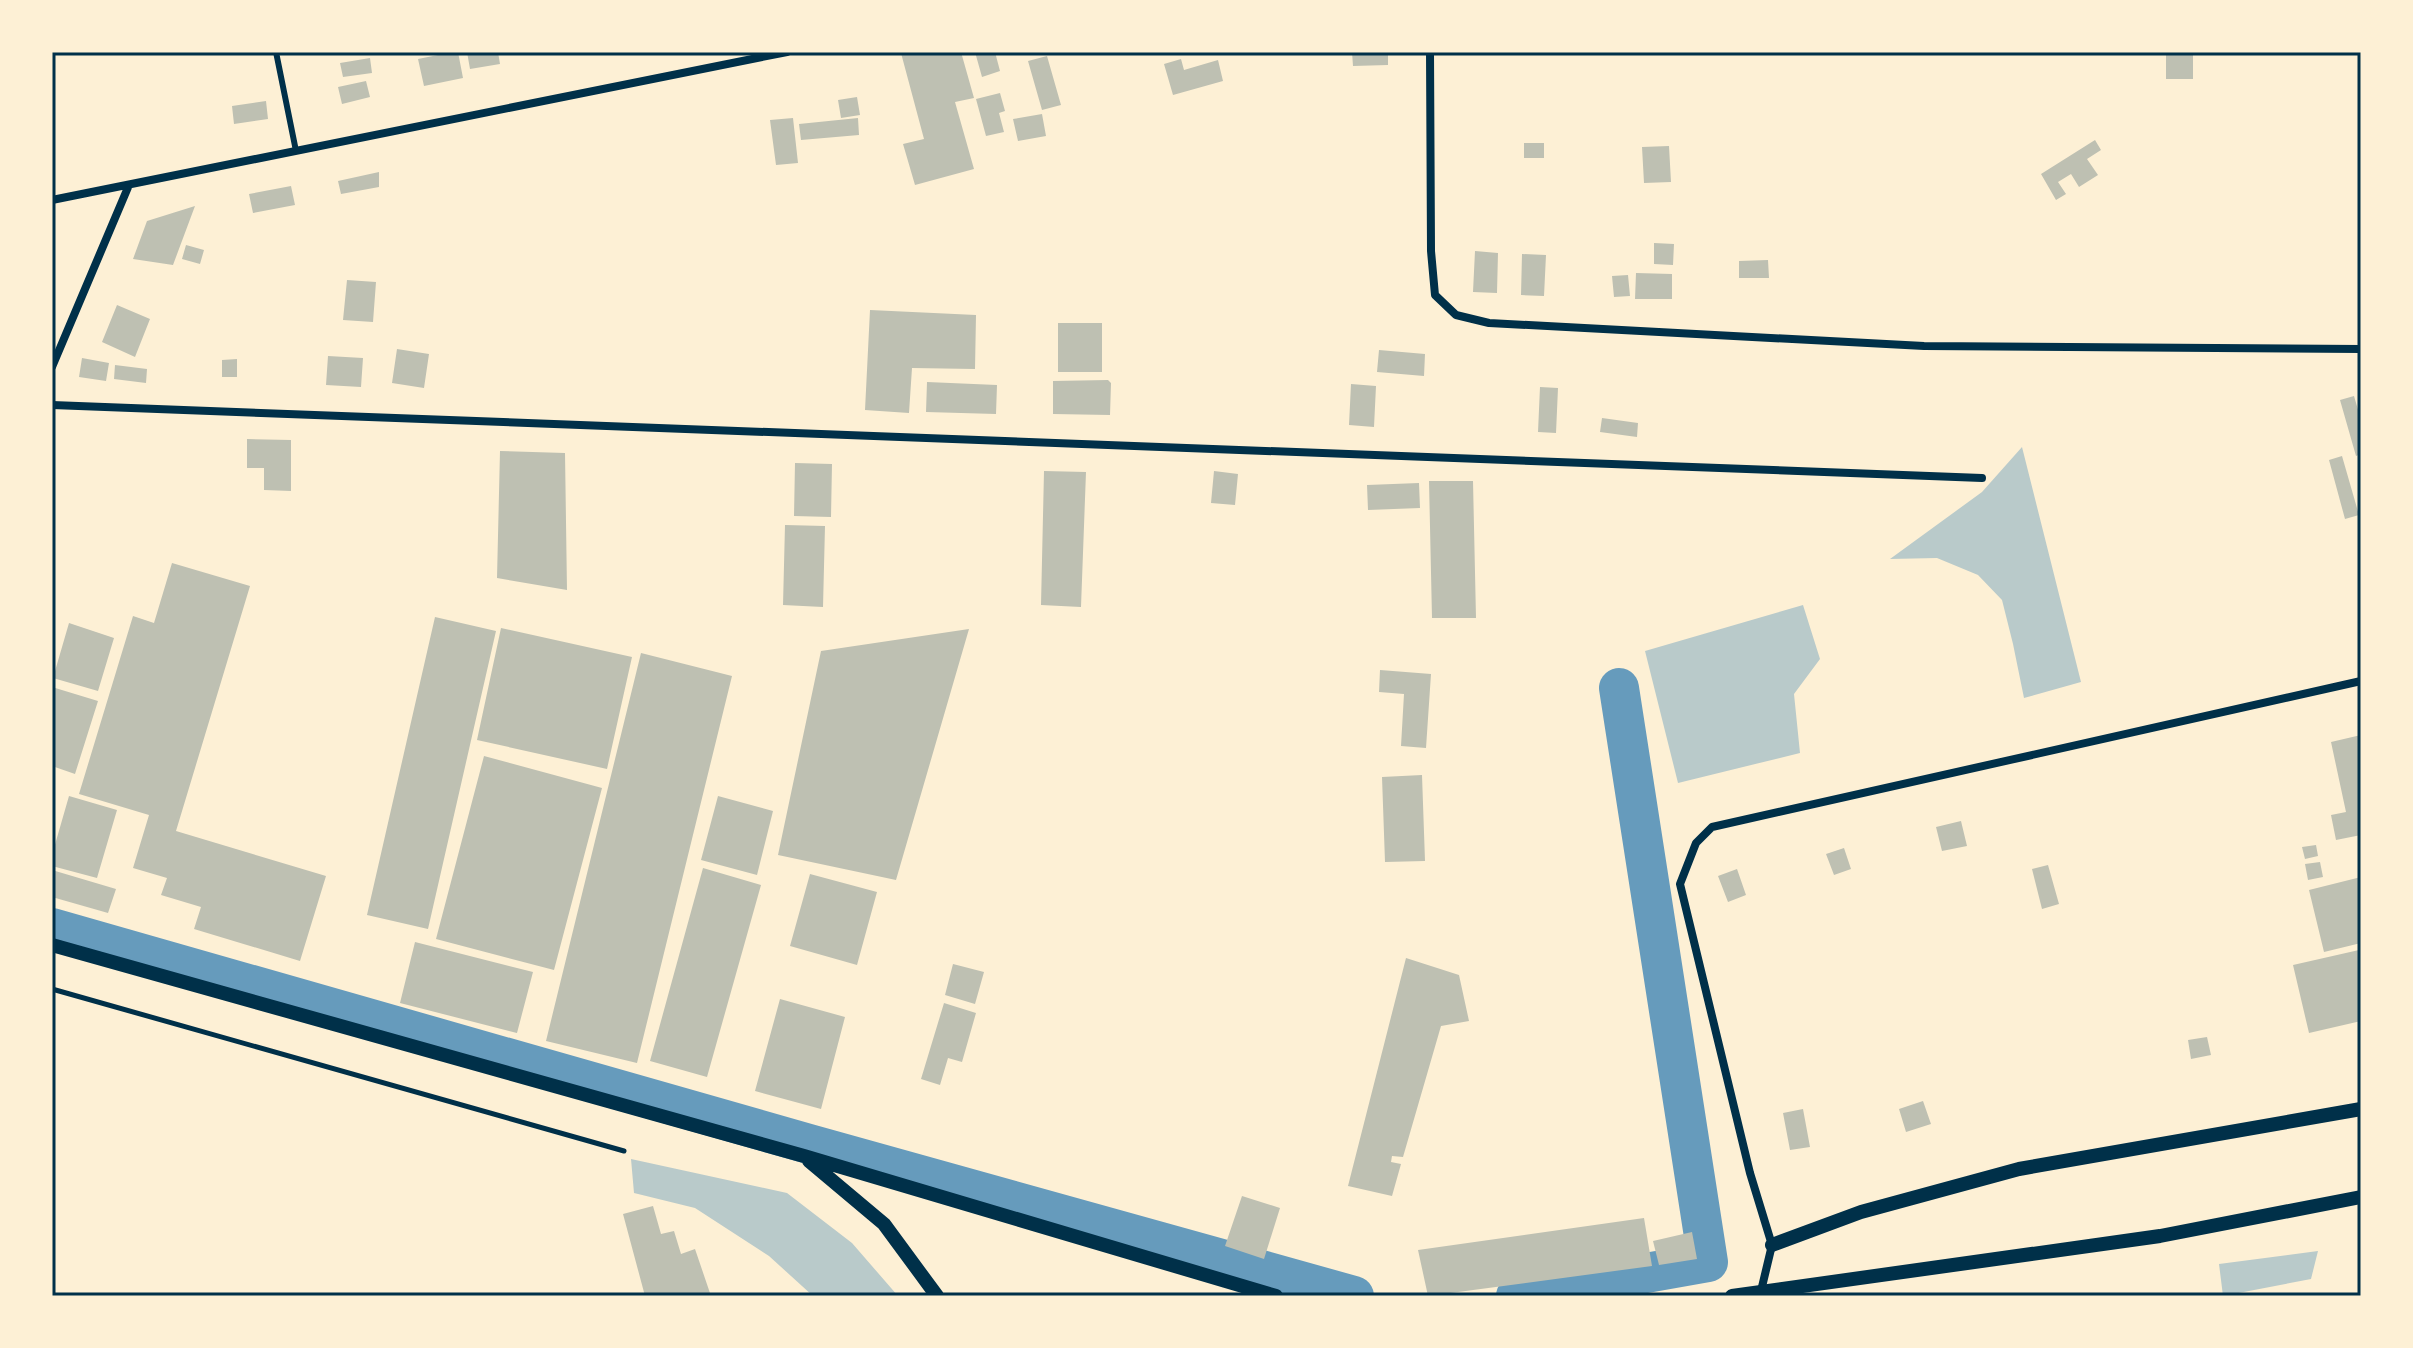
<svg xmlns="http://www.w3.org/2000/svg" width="2413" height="1348" font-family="'Asap Condensed',sans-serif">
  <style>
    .green { fill: #b9caca }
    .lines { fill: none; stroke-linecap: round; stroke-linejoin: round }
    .canal { stroke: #669bbc; stroke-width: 40 }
    .building { fill: #bec0b2 }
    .path { stroke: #003049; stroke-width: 5 }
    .service { stroke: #003049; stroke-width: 6 }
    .minor { stroke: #003049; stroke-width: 8 }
    .tertiary { stroke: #003049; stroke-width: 14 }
    .neatline { fill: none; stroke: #003049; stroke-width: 3 }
  </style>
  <rect width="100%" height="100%" fill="#fdf0d5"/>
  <path class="green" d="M2022,447L2081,682L2024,698L2013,644L2002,600L1978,575L1937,558L1890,559L1982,492Z
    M1803,605L1820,659L1794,694L1800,753L1678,783L1645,651Z
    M631,1159L787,1193L852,1243L898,1296H813L769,1256L695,1208L634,1193Z
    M2318,1251L2311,1279L2223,1296L2219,1264Z"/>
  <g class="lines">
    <path class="canal" d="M52,928L809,1144L1354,1296
      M1516,1296L1708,1262L1619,688"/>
  </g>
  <path class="building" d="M453,52H458L463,78L424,86L418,59Z
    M467,52H498L500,64L470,69Z
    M961,52L974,98L955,102L974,169L915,185L903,144L924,139L901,53Z
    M975,52H995L1000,71L982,77Z
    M1352,52H1388V65L1353,66Z
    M2166,52H2193V79H2166Z
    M1047,56L1061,105L1042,110L1028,61Z
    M370,58L372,73L343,77L340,63Z
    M1181,59L1184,70L1218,60L1223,81L1173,95L1164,64Z
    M366,81L370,97L342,104L338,87Z
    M1000,93L1005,111L999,113L1004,132L986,136L976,99Z
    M857,97L860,115L841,118L838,100Z
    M266,101L268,119L234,124L232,106Z
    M1042,114L1046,136L1018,141L1013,119Z
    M793,118L798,163L776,165L770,120Z
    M858,118L859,135L801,140L799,124Z
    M2095,140L2101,150L2087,159L2098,175L2079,187L2071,174L2058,182L2066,194L2056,200L2041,174Z
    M1524,143H1544V158H1524Z
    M1669,146L1671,182L1644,183L1642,147Z
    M379,172V187L341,194L338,181Z
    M291,186L295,205L253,213L249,194Z
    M195,206L173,265L133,259L147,221Z
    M1654,243L1674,244L1673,265L1654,264Z
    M186,245L204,250L200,264L182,259Z
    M1475,251L1498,253L1497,293L1473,292Z
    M1522,254L1546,255L1544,296L1521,295Z
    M1768,260L1769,278H1739V261Z
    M1636,273L1672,274V299H1635Z
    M1628,275L1630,296L1614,297L1612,276Z
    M347,280L376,282L373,322L343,320Z
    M117,305L150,319L135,357L102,342Z
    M870,310L976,315L975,369L912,368L909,413L865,410Z
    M1058,323H1102V372H1058Z
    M397,349L429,354L424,388L392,383Z
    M1379,350L1425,354L1424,376L1377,372Z
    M328,356L363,358L361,387L326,385Z
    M82,358L109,363L106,381L79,377Z
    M237,359V377H222V360Z
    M115,365L147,369L146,383L114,379Z
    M1108,380L1111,383L1110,415L1053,414V381Z
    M927,382L997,385L996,414L926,412Z
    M1351,384L1376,386L1374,427L1349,425Z
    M1540,387L1558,388L1556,433L1538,432Z
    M2354,396L2361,420V454L2356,456L2340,400Z
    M1602,418L1638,423L1637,437L1600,432Z
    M247,439L291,440V491L264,490V468H247Z
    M500,451L565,453L567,590L497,578Z
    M2342,456L2359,515L2345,519L2329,460Z
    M795,463L832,464L831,517L794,516Z
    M1044,471L1086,472L1081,607L1041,605Z
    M1214,471L1238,474L1235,505L1211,503Z
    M1429,481H1473L1476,618H1432Z
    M1419,483L1420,508L1368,510L1367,485Z
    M785,525L825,526L823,607L783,605Z
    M172,563L250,586L176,831L326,876L300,961L194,929L201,907L161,895L167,878L133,868L149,815L79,794L133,616L154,623Z
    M435,617L496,631L428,929L367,915Z
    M69,623L114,638L98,691L53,678Z
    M501,628L632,657L607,769L477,740Z
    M969,629L896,880L778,855L821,651Z
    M641,653L732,676L637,1063L546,1041Z
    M1380,670L1431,674L1426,748L1401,746L1404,694L1379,692Z
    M52,687L98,701L75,774L52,766Z
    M2361,735V835L2336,840L2331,815L2346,812L2331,742Z
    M484,756L602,788L554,970L436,939Z
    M1422,775L1425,861L1385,862L1382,777Z
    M69,796L117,810L97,878L52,866V855Z
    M718,796L773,811L757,875L701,860Z
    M1961,821L1967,846L1942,851L1936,827Z
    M2316,845L2318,856L2305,859L2302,847Z
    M1844,848L1851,869L1834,875L1826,854Z
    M2320,862L2323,877L2308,880L2305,864Z
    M2048,865L2059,904L2042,909L2032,869Z
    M703,868L761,885L707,1077L650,1061Z
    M1737,869L1746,895L1728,902L1718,876Z
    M52,870L116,889L108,913L52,897Z
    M810,874L877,892L857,965L790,946Z
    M2361,877V943L2324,952L2309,890Z
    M415,942L533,972L517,1033L400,1003Z
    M2359,950L2361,959V1021L2309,1033L2293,965Z
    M1406,958L1459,975L1469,1021L1441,1026L1403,1157L1392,1156L1391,1162L1401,1164L1392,1196L1348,1186Z
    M953,964L984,972L975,1004L945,995Z
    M780,999L845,1017L821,1109L755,1091Z
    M944,1003L976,1013L962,1062L948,1058L940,1085L921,1079Z
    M2207,1037L2211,1055L2191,1059L2188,1040Z
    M1923,1101L1931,1124L1906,1132L1899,1109Z
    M1803,1109L1810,1147L1790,1150L1783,1113Z
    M1242,1196L1280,1208L1264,1259L1225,1246Z
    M653,1206L661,1234L674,1231L681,1254L695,1249L711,1296H645L623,1214Z
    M1644,1218L1652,1266L1428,1296L1418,1250Z
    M1692,1232L1697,1259L1659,1265L1653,1241Z"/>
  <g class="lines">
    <path class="path" d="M52,989L624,1151"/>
    <path class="service" d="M276,52L296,151"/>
    <path class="minor" d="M1430,52L1431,251L1435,295L1456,315L1489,323L1924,346L2361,349
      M52,200L787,52
      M52,367L129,185
      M52,405L1982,478
      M1761,1291L1772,1245L1750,1173L1680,884L1696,843L1712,827L2361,681"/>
    <path class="tertiary" d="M52,945L804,1156L1276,1296
      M809,1161L884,1224L937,1296
      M1772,1245L1861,1212L2019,1169L2361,1109
      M1732,1296L2160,1236L2361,1197"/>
  </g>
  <rect width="2413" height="1348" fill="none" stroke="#fdf0d5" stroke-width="108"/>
  <rect x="54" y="54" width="2305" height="1240" class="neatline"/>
</svg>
